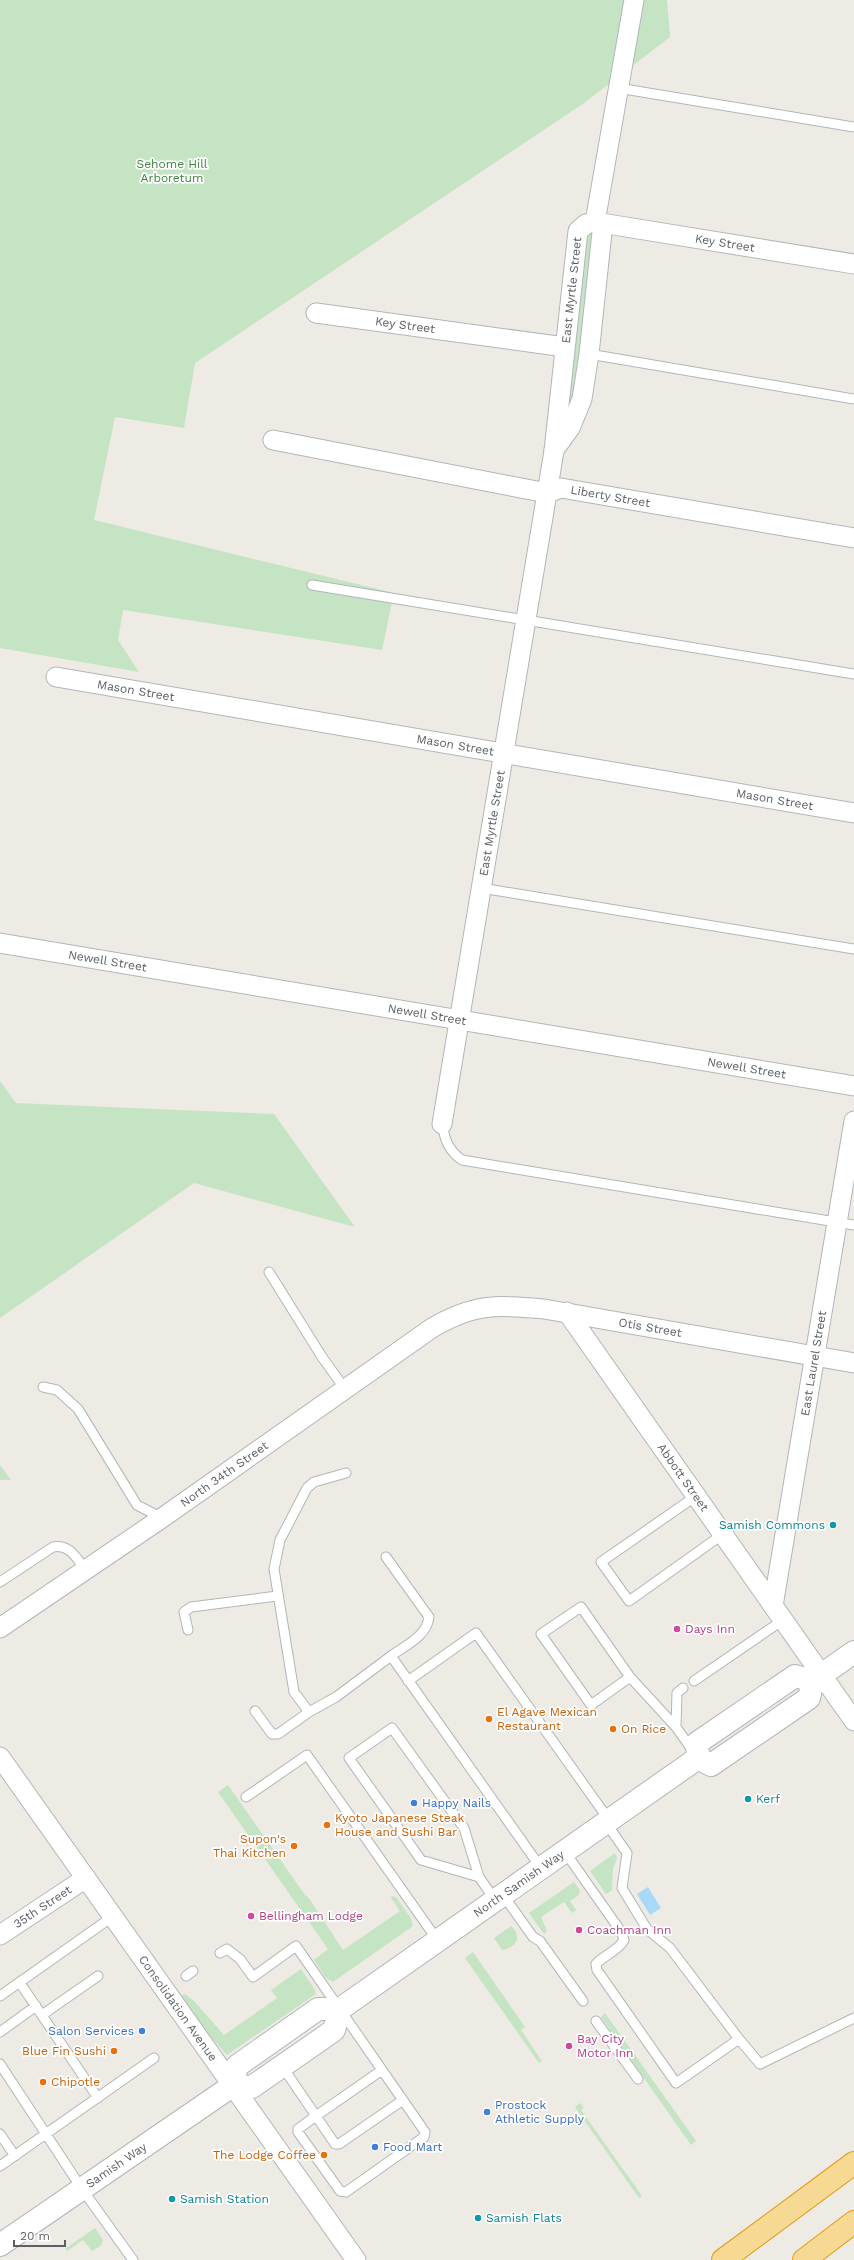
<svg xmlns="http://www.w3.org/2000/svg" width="854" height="2260" font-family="'Work Sans',sans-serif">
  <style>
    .green { fill: #c4e4c3 }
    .water { fill: #a9d9f9 }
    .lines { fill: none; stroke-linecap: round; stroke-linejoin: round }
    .service-casing { stroke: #b2b5b9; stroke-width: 11 }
    .minor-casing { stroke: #b2b5b9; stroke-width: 21 }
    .secondary-casing { stroke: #b1b4b8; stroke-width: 24 }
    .motorway-casing { stroke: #e39a10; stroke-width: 24 }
    .service { stroke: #fff; stroke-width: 9 }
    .minor { stroke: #fff; stroke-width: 19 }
    .secondary { stroke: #fff; stroke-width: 22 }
    .motorway { stroke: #f6da94; stroke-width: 22 }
    .culture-dot { fill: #0f9aa8; stroke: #fff; stroke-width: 1.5 }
    .hotel-dot { fill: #d1479c; stroke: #fff; stroke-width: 1.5 }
    .food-dot { fill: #e8710a; stroke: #fff; stroke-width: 1.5 }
    .shop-dot { fill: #3f7fe0; stroke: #fff; stroke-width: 1.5 }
    .labels { text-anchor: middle; stroke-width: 3.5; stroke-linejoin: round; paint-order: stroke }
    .park-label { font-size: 12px; fill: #3c843d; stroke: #fff }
    .street-label { font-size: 12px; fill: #5c6064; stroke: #fff }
    .culture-label { font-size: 12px; fill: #0d838f; stroke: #fff; text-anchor: start }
    .hotel-label { font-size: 12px; fill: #b23c85; stroke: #fff; text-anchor: start }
    .food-label { font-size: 12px; fill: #c56008; stroke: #fff; text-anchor: start }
    .shop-label { font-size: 12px; fill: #366cbe; stroke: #fff; text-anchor: start }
  </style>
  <rect width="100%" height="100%" fill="#eeebe5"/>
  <path class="green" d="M0,0H667L670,37L584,103L195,363L184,428L115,417L94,520L394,593L382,650L123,610L118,640L139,672L0,648Z
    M594,225L581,382L562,422L582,236Z
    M0,1081L16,1103L274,1114L355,1227L194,1183L0,1318Z
    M0,1465L11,1480H0Z
    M228,1785L305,1895L309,1898L343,1950L400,1911L391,1898L392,1896L396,1897L411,1918L413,1926L333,1982L326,1978L314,1960L328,1949L218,1792Z
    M615,1853L617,1859L613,1868L612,1890L606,1894L590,1871Z
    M574,1882L580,1890L579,1895L570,1901L576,1910L572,1913L564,1902L541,1917L547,1931L544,1934L529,1913Z
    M511,1926C523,1936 516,1948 502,1950L494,1938Z
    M473,1952L525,2027L521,2030L542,2061L539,2063L465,1958Z
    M301,1969L315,1990L316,1994L227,2055L206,2032L180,1996L185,1994L194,2001L224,2035L277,1998L271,1990Z
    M605,2013L696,2141L691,2145L601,2017Z
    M580,2103L584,2108L581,2110L642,2196L639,2198L575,2107Z
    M95,2228L103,2240L101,2246L92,2251L83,2240L67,2251L65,2249Z"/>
  <path class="water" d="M648,1887L661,1908L650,1915L637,1894Z"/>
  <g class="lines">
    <g class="service-casing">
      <path id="service" d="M618,88L854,127
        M589,354L854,399
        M312,585L854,674
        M481,888L854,949
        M442,1124C445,1140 448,1150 462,1160L854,1225
        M269,1272L322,1357L345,1389
        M43,1387L57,1390L78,1409L137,1505L162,1518
        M696,1496L601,1562L629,1601L723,1534
        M386,1557L429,1617C427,1636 406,1645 391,1656L541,1868
        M0,1582L53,1547C70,1544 76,1558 85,1569
        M188,1630L184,1612L191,1607L277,1596
        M630,1677L591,1705L541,1634L581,1607L630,1677L676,1727L693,1751
        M408,1681L476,1633L609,1820
        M694,1681L783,1620
        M255,1711L272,1734H278L309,1712L336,1697L391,1656
        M309,1712L294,1692L274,1569L280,1540L307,1488L314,1482L346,1473
        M676,1727L677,1693L683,1688
        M246,1797L307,1755L438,1941
        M565,1852L622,1933L624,1940C618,1951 604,1955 596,1964L597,1970L676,2083L739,2039L670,1948L647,1929L622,1888L627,1853L606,1823
        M479,1877L421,1860L349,1758L392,1728L464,1828L479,1877L495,1900
        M503,1895L533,1937L540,1941L583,2001
        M220,1953L227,1949L240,1959L253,1977L296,1946L382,2070L316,2116L282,2066
        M186,1976L193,1971
        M20,1983L98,2098
        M0,1996L112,1917
        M42,2015L98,1976
        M596,2021L638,2079
        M0,2032L36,2006
        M739,2039L760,2064L854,2018
        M0,2064L82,2189L133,2260
        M382,2070L425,2132L424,2137L346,2192L340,2191L298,2132V2129L316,2116L335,2144H339L403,2100
        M0,2134L15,2156
        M0,2166L154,2058"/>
    </g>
    <g class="minor-casing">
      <g id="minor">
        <path d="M595,222L634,0"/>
        <path id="s1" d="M316,313L565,347"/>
        <path id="s2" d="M273,440L547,493L561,488L854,538"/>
        <path d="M554,450L570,428L582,399L589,354L603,223"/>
        <path id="s3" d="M56,677L854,813"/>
        <path id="s4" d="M0,943L854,1086"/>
        <path id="s5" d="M442,1124L554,451L578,231L586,224L595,222L854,264"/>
        <path id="s6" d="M567,1312L854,1721"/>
        <path id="s7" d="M773,1606L854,1121"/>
        <path id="s8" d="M0,1628L162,1518L432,1328C475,1303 496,1305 544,1309L854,1363"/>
        <path id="s9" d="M0,1757L356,2260"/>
        <path id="s10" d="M0,1935L86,1878"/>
      </g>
    </g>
    <g class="secondary-casing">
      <g id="secondary">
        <path d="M698,1758L711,1765L809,1698L813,1681L854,1652"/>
        <path d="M698,1758L697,1743L795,1676L813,1681"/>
        <path id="s11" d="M232,2086L237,2066L288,2030L318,2009H340L698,1758"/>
        <path d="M232,2086L252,2087L320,2040L334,2030L340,2009"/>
        <path id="s12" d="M0,2245L232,2086"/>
      </g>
    </g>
    <g class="motorway-casing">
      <path id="motorway" d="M723,2260L854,2163
        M804,2260L854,2222"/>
    </g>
    <use href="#service" class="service"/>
    <use href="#minor" class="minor"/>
    <use href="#secondary" class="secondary"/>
    <use href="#motorway" class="motorway"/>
  </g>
  <g class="culture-dot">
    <circle cx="833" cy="1525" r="4"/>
    <circle cx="748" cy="1799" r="4"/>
    <circle cx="172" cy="2199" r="4"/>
    <circle cx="478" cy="2218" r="4"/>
  </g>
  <g class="hotel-dot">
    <circle cx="677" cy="1629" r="4"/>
    <circle cx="251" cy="1916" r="4"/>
    <circle cx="579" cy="1930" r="4"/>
    <circle cx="569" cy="2046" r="4"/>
  </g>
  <g class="food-dot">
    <circle cx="489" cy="1719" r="4"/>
    <circle cx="613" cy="1729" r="4"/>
    <circle cx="327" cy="1825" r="4"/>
    <circle cx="294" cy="1846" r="4"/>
    <circle cx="114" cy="2051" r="4"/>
    <circle cx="43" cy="2082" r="4"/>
    <circle cx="324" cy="2155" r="4"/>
  </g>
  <g class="shop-dot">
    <circle cx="414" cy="1803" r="4"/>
    <circle cx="142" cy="2031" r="4"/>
    <circle cx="487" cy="2112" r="4"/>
    <circle cx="375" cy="2147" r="4"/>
  </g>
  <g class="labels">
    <g class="park-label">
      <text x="172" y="168">Sehome Hill<tspan x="172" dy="14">Arboretum</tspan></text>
    </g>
    <g class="street-label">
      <text dy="4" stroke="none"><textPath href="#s5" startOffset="1055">Key Street</textPath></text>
      <text dy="4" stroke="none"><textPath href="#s5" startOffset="844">East Myrtle Street</textPath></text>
      <text dy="4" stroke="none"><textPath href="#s1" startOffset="90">Key Street</textPath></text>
      <text dy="4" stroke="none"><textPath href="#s2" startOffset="344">Liberty Street</textPath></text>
      <text dy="4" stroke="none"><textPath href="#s3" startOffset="81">Mason Street</textPath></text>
      <text dy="4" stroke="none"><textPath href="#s3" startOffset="405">Mason Street</textPath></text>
      <text dy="4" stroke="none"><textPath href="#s3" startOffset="729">Mason Street</textPath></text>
      <text dy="4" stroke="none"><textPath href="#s5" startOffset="305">East Myrtle Street</textPath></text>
      <text dy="4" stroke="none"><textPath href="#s4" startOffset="109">Newell Street</textPath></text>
      <text dy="4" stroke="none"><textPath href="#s4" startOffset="433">Newell Street</textPath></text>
      <text dy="4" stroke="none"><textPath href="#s4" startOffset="757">Newell Street</textPath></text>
      <text dy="4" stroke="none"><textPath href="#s8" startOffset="750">Otis Street</textPath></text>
      <text dy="4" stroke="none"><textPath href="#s7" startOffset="246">East Laurel Street</textPath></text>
      <text dy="4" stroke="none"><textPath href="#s8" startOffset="272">North 34th Street</textPath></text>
      <text dy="4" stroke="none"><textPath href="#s6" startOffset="202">Abbott Street</textPath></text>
      <text dy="4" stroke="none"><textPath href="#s11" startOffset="360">North Samish Way</textPath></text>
      <text dy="4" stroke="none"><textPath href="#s10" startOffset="51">35th Street</textPath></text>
      <text dy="4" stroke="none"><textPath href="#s9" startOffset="308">Consolidation Avenue</textPath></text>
      <text dy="4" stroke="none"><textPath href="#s12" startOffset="141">Samish Way</textPath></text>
    </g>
    <g class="culture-label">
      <text x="825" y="1529" text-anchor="end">Samish Commons</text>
      <text x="756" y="1803">Kerf</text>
      <text x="180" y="2203">Samish Station</text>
      <text x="486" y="2222">Samish Flats</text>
    </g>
    <g class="hotel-label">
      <text x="685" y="1633">Days Inn</text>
      <text x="259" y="1920">Bellingham Lodge</text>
      <text x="587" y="1934">Coachman Inn</text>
      <text x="577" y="2043">Bay City<tspan x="577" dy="14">Motor Inn</tspan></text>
    </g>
    <g class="food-label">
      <text x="497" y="1716">El Agave Mexican<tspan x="497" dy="14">Restaurant</tspan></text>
      <text x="621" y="1733">On Rice</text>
      <text x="335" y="1822">Kyoto Japanese Steak<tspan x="335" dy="14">House and Sushi Bar</tspan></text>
      <text x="286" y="1843" text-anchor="end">Supon's<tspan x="286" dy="14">Thai Kitchen</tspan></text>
      <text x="106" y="2055" text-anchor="end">Blue Fin Sushi</text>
      <text x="51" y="2086">Chipotle</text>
      <text x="316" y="2159" text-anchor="end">The Lodge Coffee</text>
    </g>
    <g class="shop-label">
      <text x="422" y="1807">Happy Nails</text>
      <text x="134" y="2035" text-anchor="end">Salon Services</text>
      <text x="495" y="2109">Prostock<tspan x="495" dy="14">Athletic Supply</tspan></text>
      <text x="383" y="2151">Food Mart</text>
    </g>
  </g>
  <path d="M14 2240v6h51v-6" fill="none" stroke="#5c6064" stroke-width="2"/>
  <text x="20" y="2240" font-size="12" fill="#5c6064" stroke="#ffffff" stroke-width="3" paint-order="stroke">20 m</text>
</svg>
